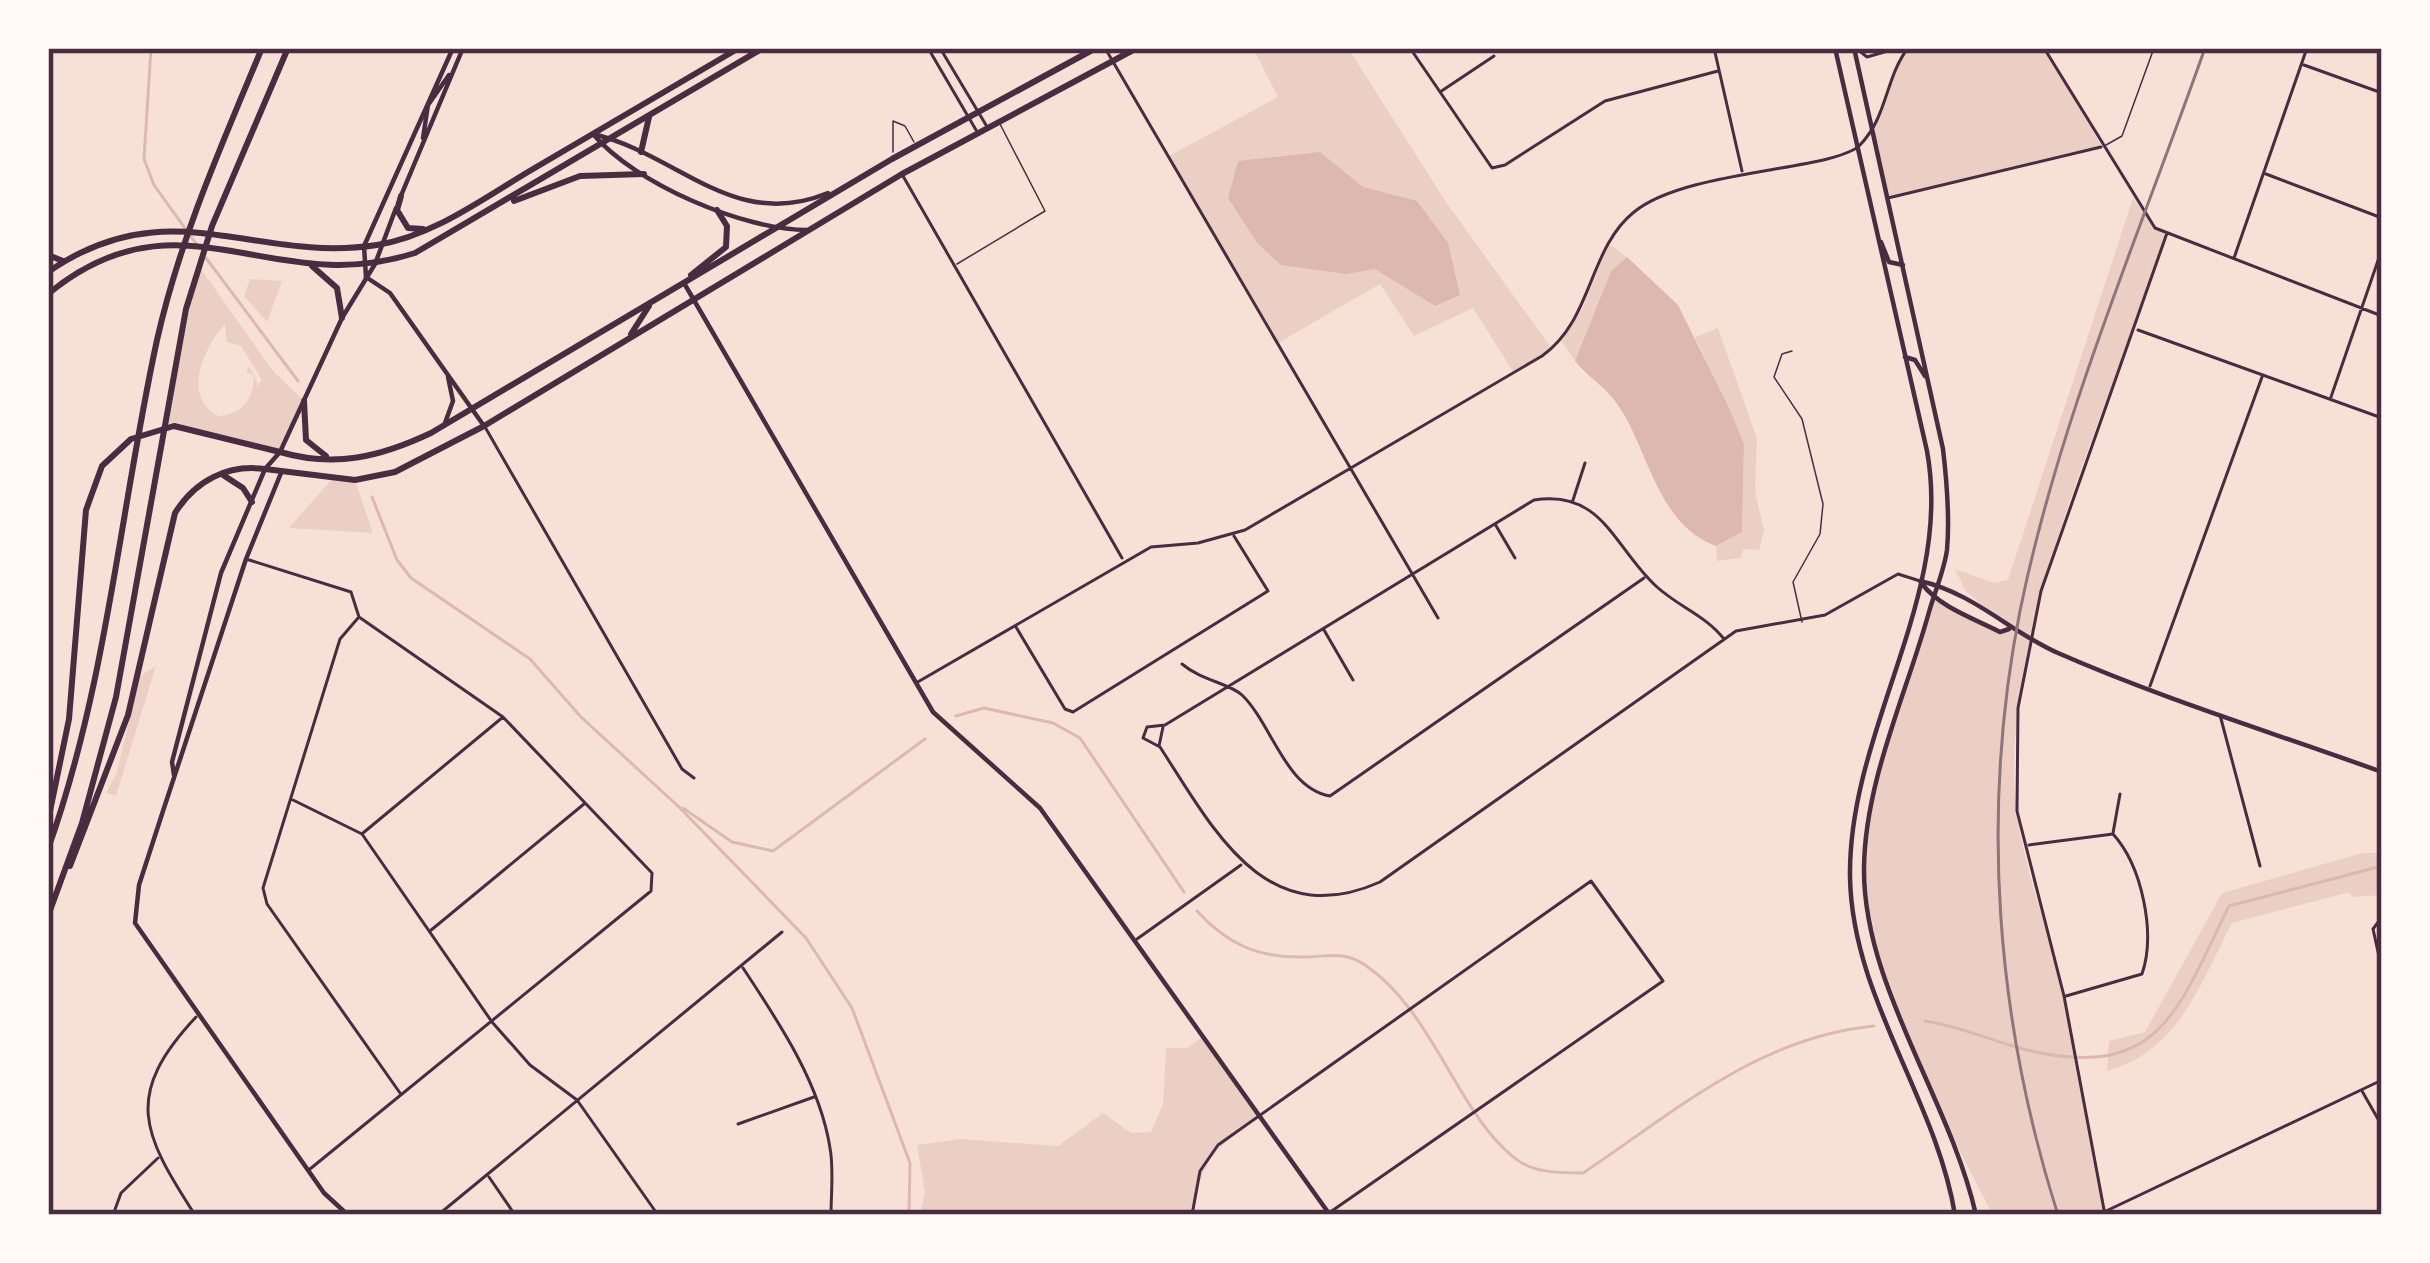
<svg xmlns="http://www.w3.org/2000/svg" width="2430" height="1263" font-family="'Titillium Web',sans-serif">
  <style>
    .green { fill: #ebcfc5; fill-rule: evenodd }
    .water { fill: #dcb8b0 }
    .lines { fill: none; stroke-linecap: round; stroke-linejoin: round }
    .stream { stroke: #dcb8b0; stroke-width: 3 }
    .service { stroke: #4a2c40; stroke-width: 1.5 }
    .minor { stroke: #4a2c40; stroke-width: 3 }
    .tertiary { stroke: #4a2c40; stroke-width: 4.5 }
    .secondary { stroke: #4a2c40; stroke-width: 4.5 }
    .primary { stroke: #4a2c40; stroke-width: 6 }
    .motorway { stroke: #4a2c40; stroke-width: 6 }
    .rail { stroke: #8f747c; stroke-width: 3 }
    .neatline { fill: none; stroke: #4a2c40; stroke-width: 4.5 }
  </style>
  <rect width="100%" height="100%" fill="#f7e1d7"/>
  <path class="green" d="M1253,48H1348L1446,202L1552,349L1514,373L1473,308L1414,336L1380,284L1278,343L1169,156L1278,97Z
    M1908,48H2044L2102,147L1886,198L1871,131C1891,106 1889,73 1908,48Z
    M2133,198L2155,228L2167,233C2113,398 2013,602 2014,774C2014,848 2048,925 2064,996C2080,1068 2088,1140 2104,1212L1993,1215C1933,1100 1841,931 1871,800C1887,732 1913,665 1933,598L2000,631L2009,629L1966,591L1955,569L1994,583L2008,580Z
    M1609,244L1627,257L1611,271L1575,361L1561,340L1582,309Z
    M199,266L272,370L304,401L280,452L193,428H163ZM225,324L227,342L241,346L262,380L257,387C258,380 252,372 249,366L246,372L253,375C256,398 241,415 218,416C180,395 206,345 225,324Z
    M250,279L282,281L267,322L244,296Z
    M1718,328L1757,439L1755,491L1764,530L1759,550L1743,549L1741,558L1717,561L1716,546L1742,532L1744,444L1695,337Z
    M332,479L355,480L373,533L289,528Z
    M156,666L116,796L106,793L117,772L140,676Z
    M2362,853H2382V895L2352,897L2350,892L2232,923C2200,984 2179,1051 2107,1071L2109,1041L2145,1032L2222,893Z
    M1202,1037L1259,1118C1212,1149 1203,1159 1192,1215H920L925,1192L917,1145L960,1139L1058,1146L1103,1113L1131,1133L1151,1132L1163,1104L1166,1048H1187Z"/>
  <path class="water" d="M1320,152L1363,187L1417,201L1448,243L1460,295L1435,306L1375,269L1346,274L1281,265L1258,244L1228,198L1238,161Z
    M1627,257L1678,305L1729,408L1744,444L1742,532L1716,546C1655,524 1648,444 1615,401C1607,389 1586,375 1575,361L1611,271Z"/>
  <g class="lines">
    <path class="stream" d="M151,48L144,159L154,185L197,245
      M206,258L298,381
      M372,497L397,560L411,578L530,659L581,717L679,807L806,938L852,1008L910,1163L909,1215
      M956,716L984,708L1053,723L1080,738L1184,892
      M683,808L732,842L773,851L925,739
      M1197,911C1227,944 1258,958 1303,957C1327,957 1344,950 1365,965C1432,1010 1456,1109 1512,1156C1531,1173 1559,1173 1583,1173C1676,1111 1759,1037 1874,1026
      M1925,1021C1960,1026 1989,1040 2023,1049C2160,1083 2177,1011 2229,906L2382,866"/>
    <path class="service" d="M2106,145L2122,136L2154,48
      M893,152V121L905,126L914,142
      M957,264L1045,211L1000,124
      M1792,351L1782,354L1774,377L1802,419L1823,504L1820,534L1793,582L1802,622"/>
    <path class="minor" d="M928,48L976,130
      M940,48L986,125
      M1105,48L1438,618
      M1410,48L1492,168L1505,165L1605,101L1718,71
      M1714,48L1742,171
      M1856,48L1867,57L1898,48
      M2044,48L2155,228L2382,316
      M2304,65L2382,93
      M1440,92L1494,56
      M2266,174L2382,218
      M903,176L1122,558
      M1888,198L2101,147
      M2234,258L2307,48
      M2138,330L2382,418
      M2331,397L2382,249
      M485,427L682,769L694,778
      M1573,500L1585,463
      M1495,524L1515,558
      M246,559L351,592L359,617L503,717L652,873L651,891L310,1169
      M358,618L340,639L263,888L267,904L400,1093
      M1016,627L1065,709L1073,712L1268,591L1234,536
      M1324,630L1353,680
      M1724,639C1705,615 1679,607 1657,587C1614,548 1603,489 1534,500L1165,725L1147,727L1143,738L1160,747C1214,830 1265,933 1380,882L1736,631L1825,615L1898,574L1920,581
      M1182,664C1202,681 1229,683 1242,695C1272,724 1285,788 1330,796L1644,578
      M916,683L1151,547L1198,543L1245,530L1542,356C1593,320 1588,249 1634,212C1686,169 1834,171 1860,145C1888,116 1885,78 1908,48
      M2150,686L2262,377
      M2220,715L2260,866
      M1159,746L1163,727
      M293,800L362,834L492,1022L530,1065L577,1100L658,1215
      M363,833L503,717
      M2113,833L2120,794
      M2029,845L2113,834C2142,866 2156,933 2142,974L2066,996
      M2382,917L2373,929L2382,970
      M430,931L584,804
      M1137,939L1241,865
      M743,968C778,1021 820,1083 830,1148C834,1169 831,1193 831,1215
      M2362,1091L2382,1126
      M738,1124L814,1097
      M489,1177L515,1215
      M113,1215L121,1193L158,1158
      M195,1215C142,1133 123,1095 196,1017
      M438,1215L782,932
      M1192,1215L1200,1171L1218,1145L1591,881L1663,981L1326,1215
      M2081,1215L2104,1212L2382,1080
      M2105,1215L2064,996L2017,811L2018,708L2041,591L2167,233"/>
    <path class="tertiary" d="M366,277L390,293L484,426
      M684,283L933,712L1040,808L1330,1215
      M445,423L453,401L448,377
      M281,473L246,559L163,811L139,885L135,923L324,1193L348,1215
      M1920,581C1974,593 2010,632 2058,653C2163,699 2274,733 2382,772
      M1922,584C1941,608 1973,618 2000,632L2009,629
      M174,775L172,762L221,573L265,469"/>
    <path class="secondary" d="M1835,48L1927,451C1954,597 1848,730 1850,877C1852,998 1936,1098 1955,1215
      M1854,48L1943,449C1947,483 1950,516 1947,550C1944,571 1935,591 1929,612C1906,695 1865,781 1864,868C1863,986 1950,1099 1976,1215
      M593,134C679,154 733,232 828,193
      M593,134C635,184 744,230 807,230
      M423,138L428,105L449,75
      M400,198L463,48
      M1881,242L1889,262L1903,265
      M366,277L364,246L453,48
      M1905,357L1915,360L1925,376
      M265,469L280,452L342,318L375,264L396,208"/>
    <path class="primary" d="M641,152L649,117
      M401,196L397,210L408,228L423,229
      M514,201L580,176L644,174
      M48,255L63,261
      M312,266L337,288L342,318
      M48,272C169,188 253,264 377,245C434,236 485,197 533,169C602,128 671,88 739,48
      M691,275L726,247L727,226L717,210
      M48,294C180,185 271,300 415,253L763,48
      M631,334L649,306
      M304,401L306,440L326,456
      M280,452C335,468 380,457 431,433L892,159L1096,48
      M265,469L355,480L395,472L484,426L902,174L1137,48"/>
    <path class="motorway" d="M223,475L243,488L252,502
      M48,821L69,719L86,510L102,466L131,439L174,426L280,452
      M48,849C107,684 120,510 157,340C180,238 222,144 262,48
      M70,866L128,715L175,513C195,481 227,464 265,469
      M48,916L82,823L116,697L186,309L212,226L288,48"/>
    <path class="rail" d="M2058,1215C1996,1020 1980,813 2020,611C2059,419 2140,233 2205,48"/>
  </g>
  <rect width="2430" height="1263" fill="none" stroke="#fffaf5" stroke-width="102"/>
  <rect x="51" y="51" width="2328" height="1161" class="neatline"/>
</svg>
